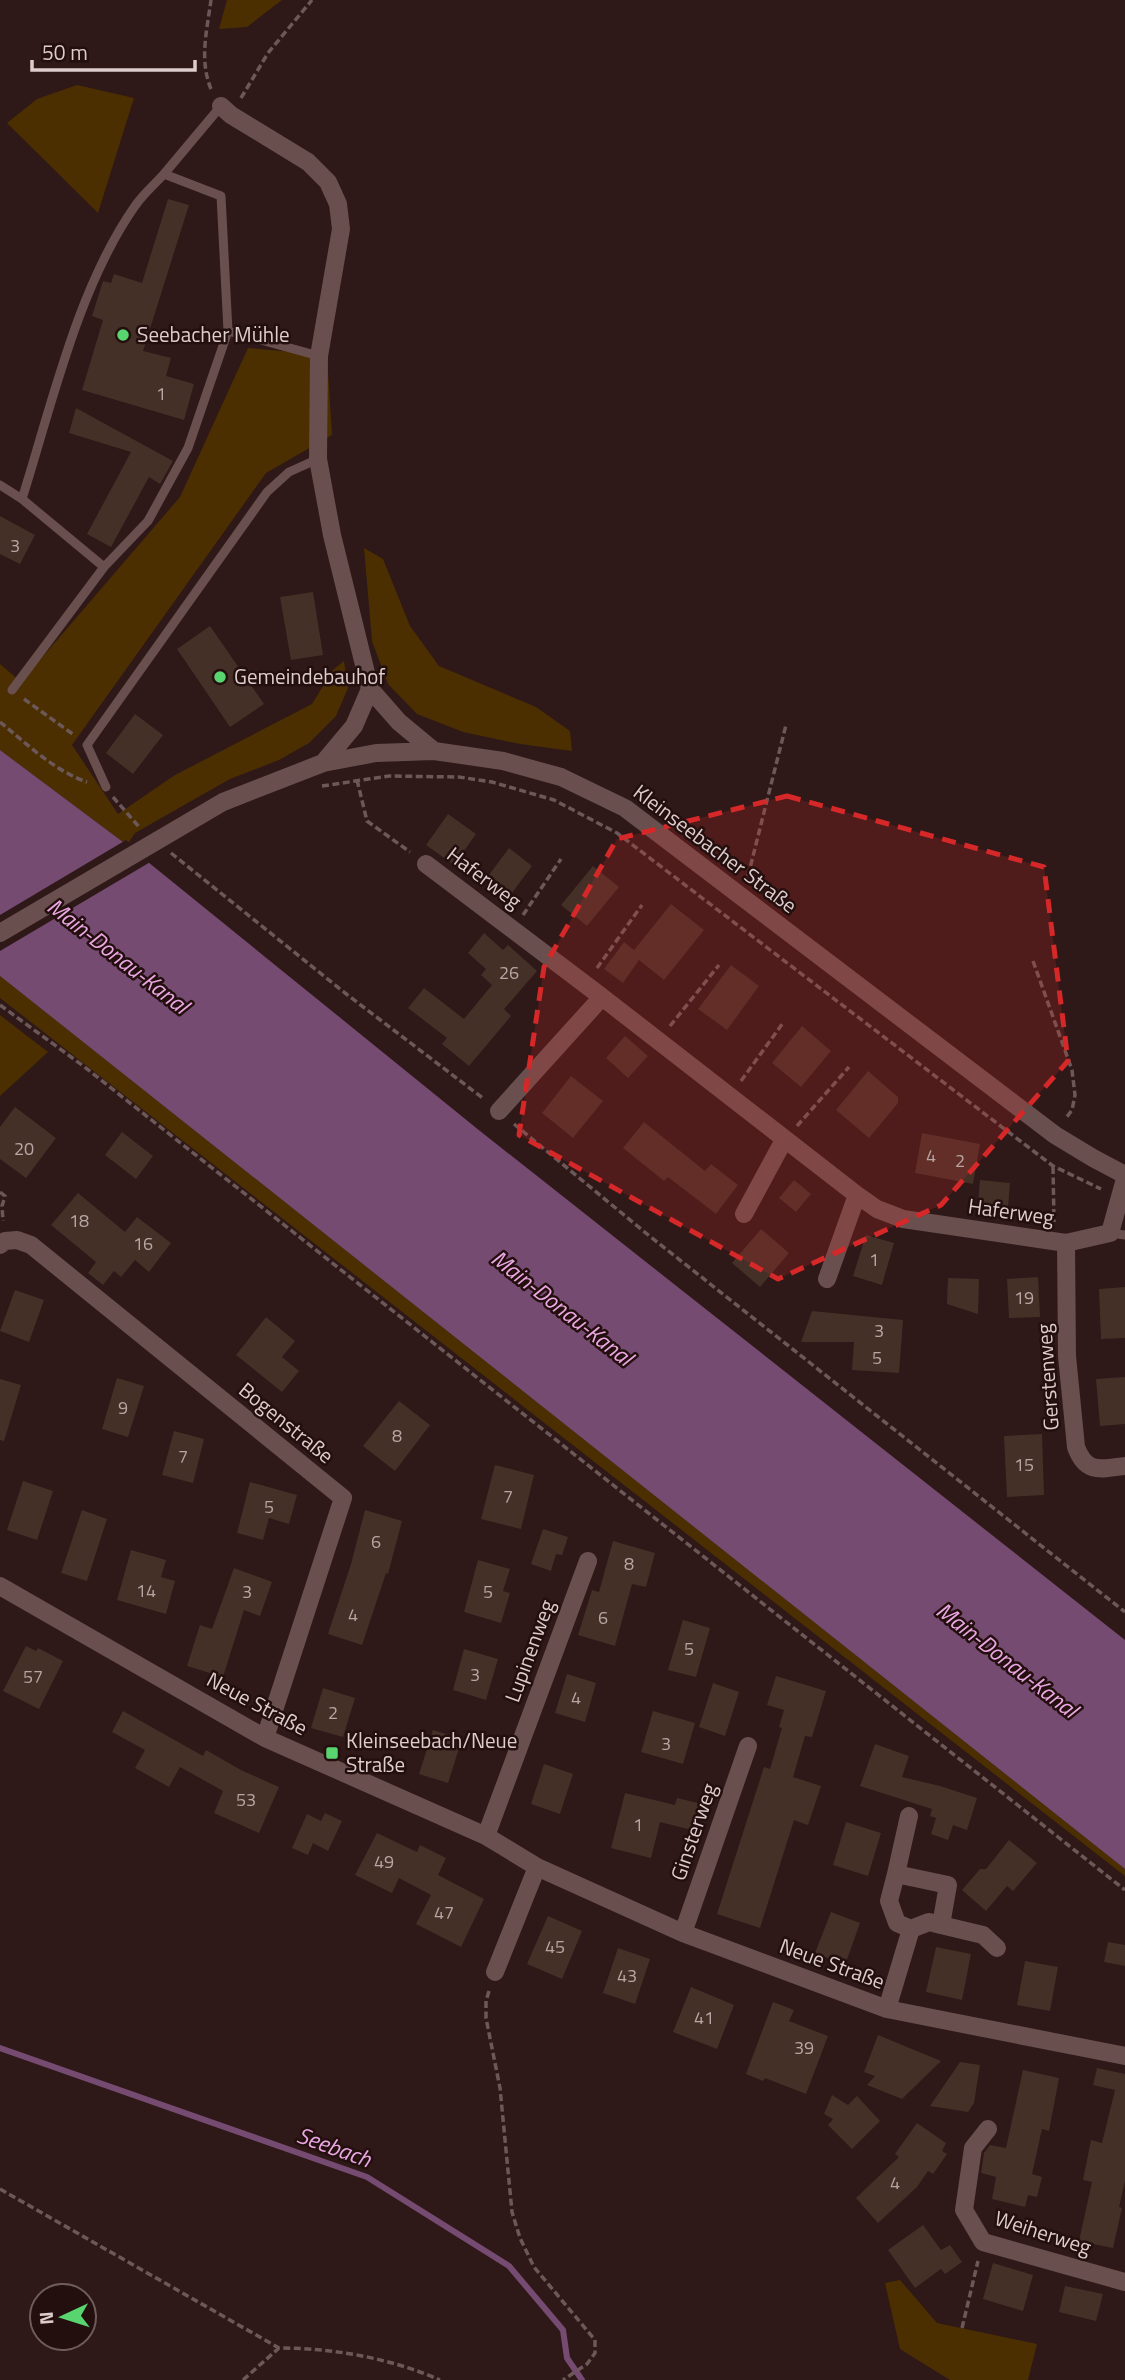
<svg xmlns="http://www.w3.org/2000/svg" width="1125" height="2380" font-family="'Titillium Web',sans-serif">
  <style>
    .green { fill: #4c2f01 }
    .water { fill: #764b72 }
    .pier { fill: #2e1818 }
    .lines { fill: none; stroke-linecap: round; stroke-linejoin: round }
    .stream { stroke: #764b72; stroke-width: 6 }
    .building { fill: #453027 }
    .path { stroke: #6c5858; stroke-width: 3.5; stroke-dasharray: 7 3.5; stroke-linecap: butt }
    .service { stroke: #694f4e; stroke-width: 9 }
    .minor { stroke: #694f4e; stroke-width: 18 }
    .tertiary { stroke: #694f4e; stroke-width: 18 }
    .marked { fill: #d62828; fill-opacity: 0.2; stroke: #d62828; stroke-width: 5; stroke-dasharray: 14 9; stroke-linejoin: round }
    .poi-dot { fill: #58d56f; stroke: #240f0f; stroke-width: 2.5 }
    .labels { text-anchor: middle; stroke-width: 5; stroke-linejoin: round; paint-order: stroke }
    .number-label { font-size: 18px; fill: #b7a6a3 }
    .poi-label { font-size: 21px; fill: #ddcdcc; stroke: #240f0f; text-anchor: start }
    .street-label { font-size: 21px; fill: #ddcdcc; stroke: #240f0f }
    .water-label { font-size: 23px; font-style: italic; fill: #eaa7e2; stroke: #240f0f }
  </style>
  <rect width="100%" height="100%" fill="#2e1818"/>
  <path class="green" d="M227,0H282L247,27L219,29Z
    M77,85L134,98L98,213L7,123L37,99Z
    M248,348L327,355L332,435L266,473L72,745L118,814L175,775L312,704L333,670L344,661L348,688L336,716L309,743L279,760L230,779L135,833L127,845L0,750V664L21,682L180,497Z
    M364,548L383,559L410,626L439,666L536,707L570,731L572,751L520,744L463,732L417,714L388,684L372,641Z
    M0,976L1125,1869V1876L0,998Z
    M0,1015L48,1052L0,1096Z
    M900,2280L937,2323L1037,2344L1028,2380H950L900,2349L885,2283Z"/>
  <path class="water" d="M0,750L127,845L480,1131L1125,1640V1869L0,976Z"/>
  <path class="pier" d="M126,840L152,861L0,951V915Z"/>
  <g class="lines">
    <path class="stream" d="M0,2048L367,2177L509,2266L563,2330L567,2358L582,2380"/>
  </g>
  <path class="building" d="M168,199L189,205L143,351L171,358L166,376L194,384L184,420L82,390L103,320L92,316L103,281L111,283L114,274L142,283Z
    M76,408L173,461L160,484L149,477L111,547L87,534L131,452L69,433Z
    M0,516L35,535L20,564L0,554Z
    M313,592L323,655L291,660L280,597Z
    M210,626L264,704L230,727L177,649Z
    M135,714L163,735L133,774L106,753Z
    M448,814L476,834L454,865L426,845Z
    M509,848L532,866L512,893L489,875Z
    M593,866L619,887L587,926L561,905Z
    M671,904L704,930L664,980L639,960L623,983L604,969L624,942L634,950Z
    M484,933L503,950L508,945L537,971L504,1009L511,1016L469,1066L442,1044L447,1038L408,1008L424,988L464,1019L492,985L481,975L486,969L468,953Z
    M731,965L759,986L727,1030L698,1009Z
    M802,1026L831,1051L801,1087L772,1063Z
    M625,1036L648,1056L628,1078L606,1058Z
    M868,1071L898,1097V1103L869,1138L836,1110Z
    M571,1076L603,1101L573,1138L542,1113Z
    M15,1107L56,1138L26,1178L0,1159V1127Z
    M644,1122L705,1171L711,1164L738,1185L716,1214L668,1177L664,1181L623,1148Z
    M122,1132L153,1156L136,1179L105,1155Z
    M922,1133L980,1144L973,1184L915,1173Z
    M794,1180L811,1194L796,1212L779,1198Z
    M980,1180L1010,1183L1008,1207L978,1204Z
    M78,1193L125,1232L137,1217L171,1243L149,1272L135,1260L121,1277L114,1271L103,1285L88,1273L96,1262L51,1225Z
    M761,1229L789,1253L760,1287L732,1263Z
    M866,1235L894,1243L882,1285L853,1276Z
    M1038,1277L1040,1317L1009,1318L1007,1279Z
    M948,1278L979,1279L978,1314L947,1304Z
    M1125,1287V1338L1101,1339L1099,1289Z
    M15,1290L44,1300L29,1342L0,1331Z
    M812,1311L903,1320L899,1373L852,1370L854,1342H801Z
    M266,1317L295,1341L282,1357L299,1371L282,1392L236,1355Z
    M1125,1377V1424L1100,1426L1096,1379Z
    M117,1378L144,1386L128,1437L102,1429Z
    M0,1379L21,1385L4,1441L0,1440Z
    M399,1401L430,1425L395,1471L363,1446Z
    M174,1431L204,1439L193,1483L162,1475Z
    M1042,1434L1044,1495L1007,1497L1004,1436Z
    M495,1465L534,1475L521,1529L481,1519Z
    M23,1481L53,1491L37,1540L7,1530Z
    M250,1482L297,1495L289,1524L269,1518L263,1540L237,1533Z
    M82,1510L107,1519L87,1581L61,1573Z
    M365,1510L402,1521L388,1574L386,1573L362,1645L328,1634L351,1564Z
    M543,1529L568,1537L562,1555L556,1554L551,1571L531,1564Z
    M613,1541L655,1553L646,1587L632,1584L615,1646L578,1635L592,1590L599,1592Z
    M131,1550L166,1560L161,1577L175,1581L166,1614L117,1600Z
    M478,1560L510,1569L503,1591L510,1593L501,1623L464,1612Z
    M234,1568L272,1582L260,1616L244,1610L223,1677L187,1666L200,1625L212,1629Z
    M683,1620L710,1628L696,1677L668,1670Z
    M26,1646L36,1651L38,1648L63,1661L39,1709L3,1691Z
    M464,1649L498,1659L486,1700L453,1690Z
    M567,1674L596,1683L585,1722L555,1713Z
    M776,1676L826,1691L812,1737L805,1736L793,1777L821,1786L808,1825L794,1820L760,1928L717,1914L764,1767L770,1769L782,1728L779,1727L784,1710L767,1705Z
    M713,1683L739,1692L725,1736L699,1727Z
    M323,1688L355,1698L343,1737L311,1728Z
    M123,1711L203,1756L206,1750L241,1770L279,1787L259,1833L214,1813L223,1791L180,1767L169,1787L135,1768L145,1750L112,1732Z
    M653,1711L695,1723L683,1764L641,1752Z
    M433,1730L462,1739L448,1783L419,1774Z
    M875,1744L909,1756L902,1777L940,1786L977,1798L967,1830L953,1825L948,1840L931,1834L936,1818L930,1816L932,1809L860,1786Z
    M544,1764L573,1774L560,1814L531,1804Z
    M625,1793L675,1805L677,1798L702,1804L696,1831L660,1822L651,1858L611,1848Z
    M325,1813L342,1821L328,1851L313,1843L308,1855L292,1848L307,1814L321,1821Z
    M846,1822L881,1833L868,1876L833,1865Z
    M377,1833L417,1852L420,1845L446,1858L438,1875L484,1899L461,1947L416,1924L431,1895L399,1878L392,1893L355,1875Z
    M1009,1840L1037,1863L1013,1891L1007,1886L986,1911L962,1890L980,1869H986Z
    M831,1912L860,1923L845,1965L815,1953Z
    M548,1916L582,1931L562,1979L527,1964Z
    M1108,1942L1125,1945V1966L1104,1962Z
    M936,1947L971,1954L962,2000L926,1992Z
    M618,1948L650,1959L635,2004L603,1993Z
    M1025,1961L1058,1967L1050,2011L1017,2005Z
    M691,1987L734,2005L717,2049L673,2032Z
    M773,2002L794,2010L789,2021L828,2036L806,2094L765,2078L763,2081L746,2074Z
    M878,2035L941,2061L902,2099L867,2085L875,2076L864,2072Z
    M960,2062L980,2065L974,2103L968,2112L930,2106Z
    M1097,2068L1125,2074V2181L1119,2207L1122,2208L1113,2248L1079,2241L1092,2182L1083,2180L1091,2140L1102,2143L1115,2090L1093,2085Z
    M1023,2070L1059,2078L1049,2131L1042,2129L1032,2174L1042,2177L1037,2197L1028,2195L1025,2207L992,2199L996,2177L981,2173L984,2153L990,2145L1006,2148Z
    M832,2095L848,2105L857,2096L880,2121L852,2149L828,2125L833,2119L824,2114Z
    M917,2123L946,2143L942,2151L947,2154L933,2174L928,2171L917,2187L878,2223L856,2198L899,2157L895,2154Z
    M923,2225L941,2250L950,2245L962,2262L945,2274L941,2269L915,2288L888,2250Z
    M993,2263L1033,2275L1023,2311L983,2299Z
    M1065,2286L1103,2294L1096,2321L1059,2312Z"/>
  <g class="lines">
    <path class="path" d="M211,89C199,60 207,30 211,0
      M241,98L268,53L312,0
      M24,699L74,735
      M0,722C27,744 53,770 87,782
      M357,780L367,821L410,852
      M322,786L389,776L459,777L492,782L554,800L617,833L1053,1166L1101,1189
      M113,797L140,828
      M171,853L345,993L484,1099
      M748,876L786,725
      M523,915L561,859
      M1033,961L1072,1070L1075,1095L1072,1110L1066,1118
      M597,968L642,905
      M0,1005L82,1065L1125,1890
      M670,1026L719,965
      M741,1081L783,1023
      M514,1124L647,1234L1125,1612
      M797,1126L849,1067
      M1053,1167L1054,1222
      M0,1192L5,1196L2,1206L3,1221
      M489,1991L486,2001V2018L500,2088L512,2212L520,2238L534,2267L595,2340V2353L587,2364L563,2380
      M0,2189L279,2348
      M962,2328L978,2261
      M243,2380L279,2348C333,2348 390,2358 440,2380"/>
    <path class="service" d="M164,174L221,106
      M0,485L22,499L104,567L12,690
      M22,499C52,404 78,287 135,206C143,194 155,184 164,174L221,196L228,331L319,356
      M104,567L148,521L188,448L228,331
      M106,787L87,745L267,492L289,472L318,459
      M1110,1233L1125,1235"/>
    <path class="minor" d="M221,106L231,115L308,162L328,182L338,204L341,229L319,356L318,459L332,535L370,689
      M426,864L602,997
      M499,1111L602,997L857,1195L877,1209L903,1219L1066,1243L1110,1233L1125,1179
      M744,1214L784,1140
      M1066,1243L1067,1356L1076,1447C1086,1474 1100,1469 1125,1466
      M0,1245L5,1241L17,1240L31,1245L343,1498L265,1738
      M827,1279L857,1195
      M0,1586L265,1738L486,1836L537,1867L683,1933L887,2009L1125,2056
      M486,1836L588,1561
      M896,1874L948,1885L941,1925L929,1922L911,1929L897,1923L889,1901Z
      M896,1874L909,1816
      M941,1925L983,1935L997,1948
      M683,1933L748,1746
      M495,1972L537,1867
      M887,2009L911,1929
      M988,2129L973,2148L964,2210L983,2242L1125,2282"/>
    <path class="tertiary" d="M323,763L354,726L370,689L399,722L434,751
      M0,933L223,802L323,763L376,753L434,751L503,761L561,777L625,808L1055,1135L1093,1158L1125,1175"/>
  </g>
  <path class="marked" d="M787,796L1044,867L1068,1061L941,1205L778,1279L519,1135L544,967L617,839Z"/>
  <g class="poi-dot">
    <circle cx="123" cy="335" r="7"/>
    <circle cx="220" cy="677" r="7"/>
    <rect x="325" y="1746" width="14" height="14" rx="3.5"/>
  </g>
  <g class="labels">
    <g class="number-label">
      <text x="161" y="400">1</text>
      <text x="15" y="552">3</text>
      <text x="509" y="979">26</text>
      <text x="24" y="1155">20</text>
      <text x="931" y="1162">4</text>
      <text x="960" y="1167">2</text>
      <text x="79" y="1227">18</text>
      <text x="143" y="1250">16</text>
      <text x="874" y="1266">1</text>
      <text x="1024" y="1304">19</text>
      <text x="879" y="1337">3</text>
      <text x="877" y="1364">5</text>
      <text x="123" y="1414">9</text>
      <text x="397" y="1442">8</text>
      <text x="183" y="1463">7</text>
      <text x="1024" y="1471">15</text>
      <text x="508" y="1503">7</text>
      <text x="269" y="1513">5</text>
      <text x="376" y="1548">6</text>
      <text x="629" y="1570">8</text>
      <text x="146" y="1597">14</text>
      <text x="247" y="1598">3</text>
      <text x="488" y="1598">5</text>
      <text x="353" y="1621">4</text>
      <text x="603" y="1624">6</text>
      <text x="689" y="1655">5</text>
      <text x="475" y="1681">3</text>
      <text x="33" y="1683">57</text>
      <text x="576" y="1704">4</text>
      <text x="333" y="1719">2</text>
      <text x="666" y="1750">3</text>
      <text x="246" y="1806">53</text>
      <text x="638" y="1831">1</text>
      <text x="384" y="1868">49</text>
      <text x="444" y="1919">47</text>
      <text x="555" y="1953">45</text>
      <text x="627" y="1982">43</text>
      <text x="704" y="2024">41</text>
      <text x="804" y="2054">39</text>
      <text x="895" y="2189">4</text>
    </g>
    <g class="poi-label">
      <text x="137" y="342">Seebacher Mühle</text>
      <text x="234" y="684">Gemeindebauhof</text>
      <text x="346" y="1748">Kleinseebach/Neue<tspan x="346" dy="24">Straße</tspan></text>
    </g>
    <g class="street-label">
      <text transform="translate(715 849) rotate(37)" y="7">Kleinseebacher Straße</text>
      <text transform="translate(484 878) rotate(37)" y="7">Haferweg</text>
      <text transform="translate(1011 1212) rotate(8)" y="7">Haferweg</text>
      <text transform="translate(1048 1377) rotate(-94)" y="7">Gerstenweg</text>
      <text transform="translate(286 1423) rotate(39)" y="7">Bogenstraße</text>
      <text transform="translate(530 1651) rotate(-70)" y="7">Lupinenweg</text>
      <text transform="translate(257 1704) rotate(28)" y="7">Neue Straße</text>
      <text transform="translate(694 1832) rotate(-71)" y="7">Ginsterweg</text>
      <text transform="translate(832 1964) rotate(20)" y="7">Neue Straße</text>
      <text transform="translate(1043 2233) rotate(18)" y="7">Weiherweg</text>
    </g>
    <g class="water-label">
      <text transform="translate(118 956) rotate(38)" y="8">Main-Donau-Kanal</text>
      <text transform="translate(562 1308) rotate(38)" y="8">Main-Donau-Kanal</text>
      <text transform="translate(1007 1660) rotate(38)" y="8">Main-Donau-Kanal</text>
      <text transform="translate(334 2147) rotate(20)" y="8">Seebach</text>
    </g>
  </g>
  <g transform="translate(63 2317) rotate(266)"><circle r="33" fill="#240f0f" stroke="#6e5b5b" stroke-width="2"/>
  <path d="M0-5L12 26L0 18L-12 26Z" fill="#58d56f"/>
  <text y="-10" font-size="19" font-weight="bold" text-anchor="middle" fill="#ddcdcc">N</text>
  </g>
  <path d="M32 60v10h163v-10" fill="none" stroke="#ddcdcc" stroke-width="3.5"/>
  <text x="42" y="60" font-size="21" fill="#ddcdcc" stroke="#240f0f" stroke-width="5" paint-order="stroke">50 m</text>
</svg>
